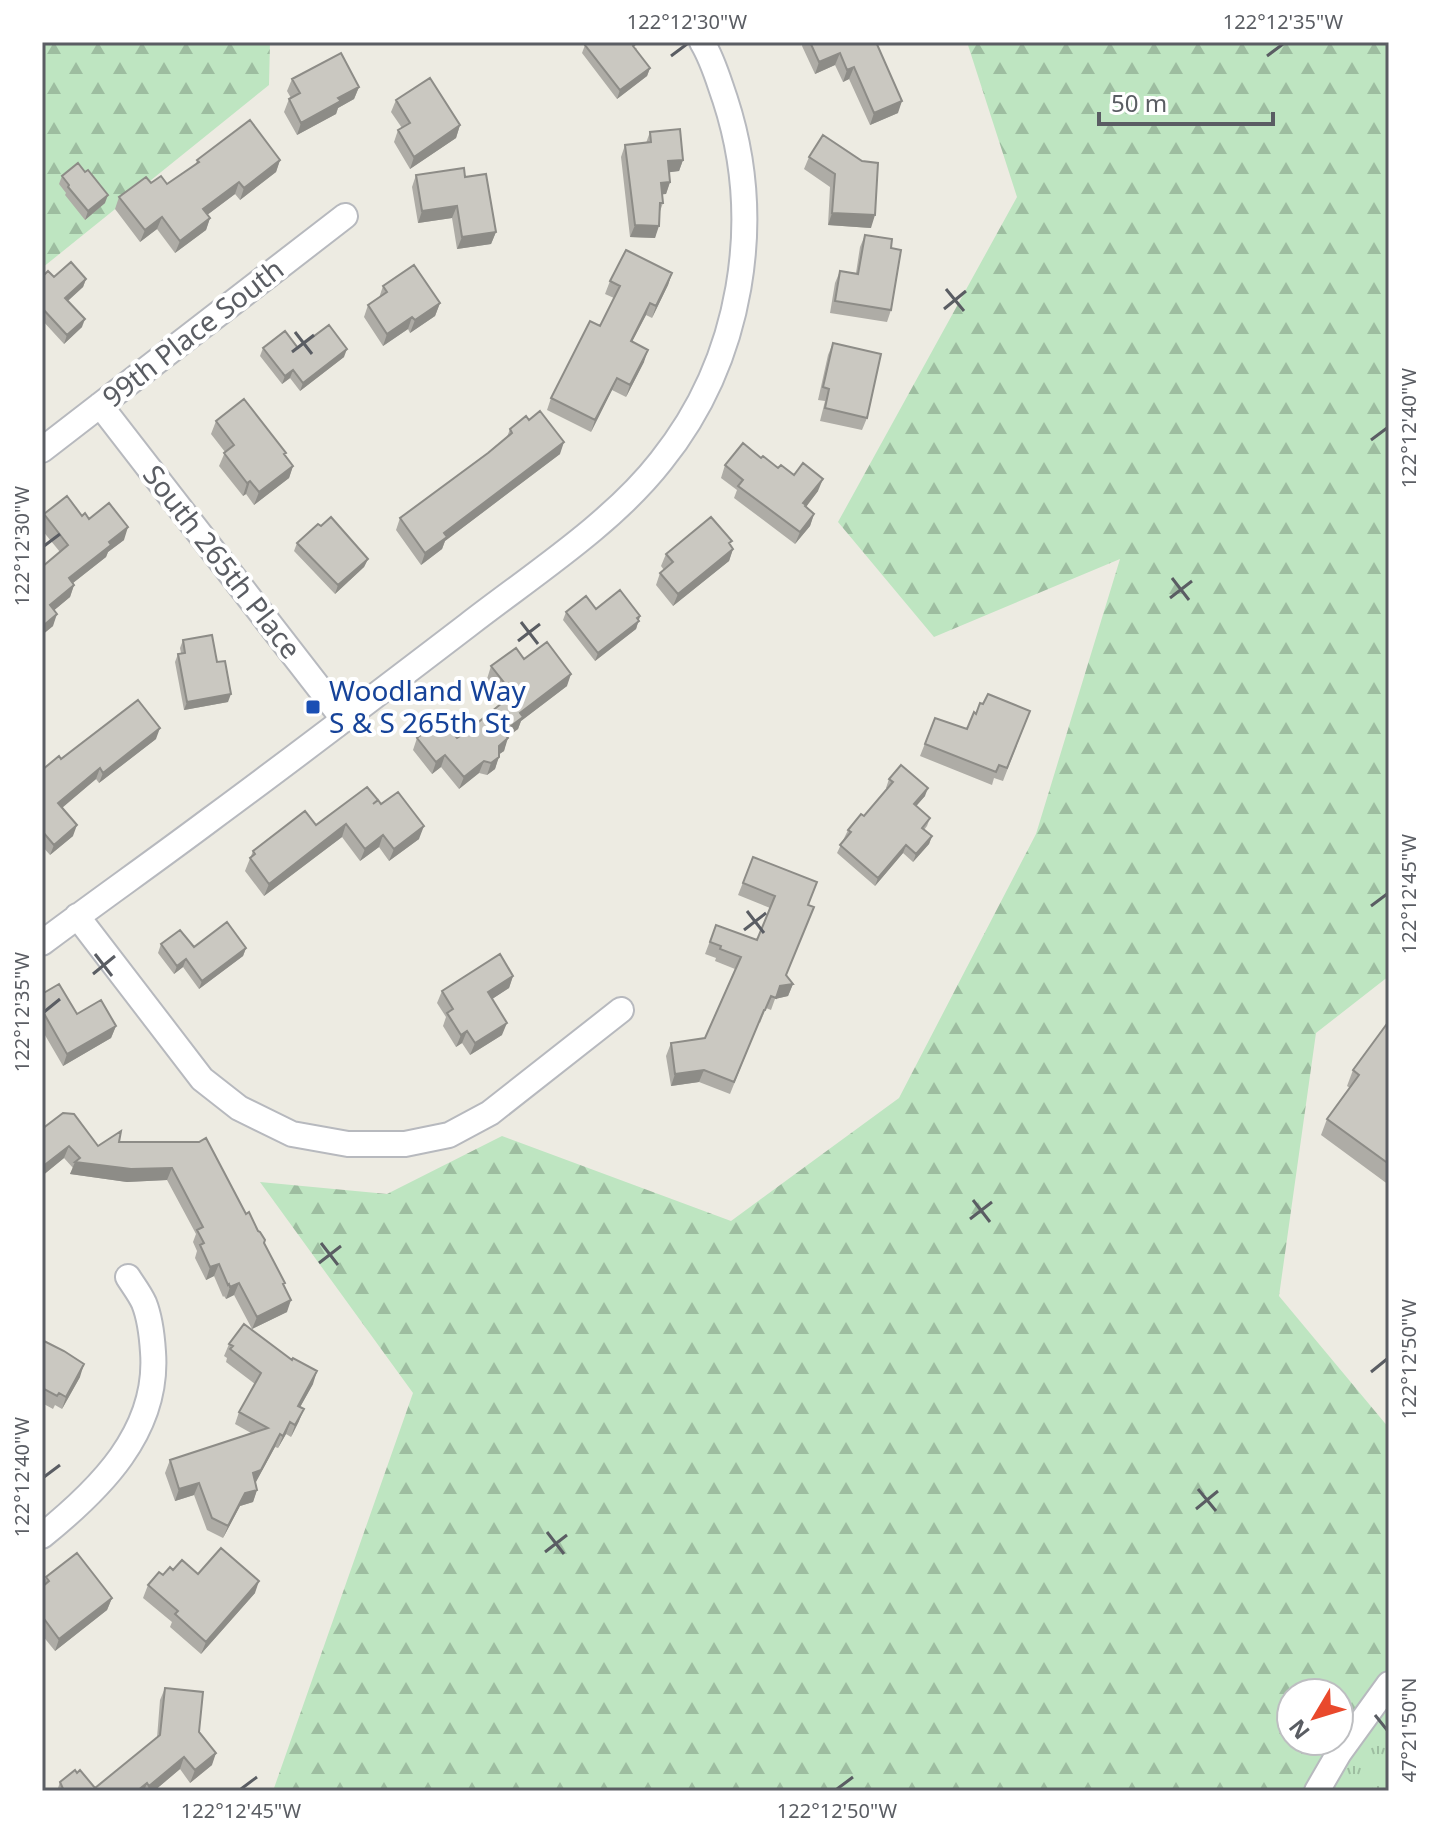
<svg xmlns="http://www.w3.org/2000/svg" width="1431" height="1833" font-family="'Noto Sans',sans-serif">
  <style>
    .grass { fill: url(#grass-tufts) }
    .forest { fill: url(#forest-firs); fill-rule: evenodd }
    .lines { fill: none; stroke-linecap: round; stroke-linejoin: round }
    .minor-casing { stroke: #b7b9be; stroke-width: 28 }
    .minor { stroke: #fff; stroke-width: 24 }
    .wall { fill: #aeaca6 }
    .shaded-wall { fill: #8d8c87 }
    .building { fill: #cac8c1; stroke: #8d8c87; stroke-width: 2 }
    .ticks { fill: none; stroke: #5a5d63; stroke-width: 3 }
    .transit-dot { fill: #1a4fb4; stroke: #fff; stroke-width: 3 }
    .labels { text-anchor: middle; stroke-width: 8; stroke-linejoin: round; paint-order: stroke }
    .street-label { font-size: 28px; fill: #5a5d63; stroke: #fff }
    .transit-label { font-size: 28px; fill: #164399; stroke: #fff; text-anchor: start }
    .neatline { fill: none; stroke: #5a5d63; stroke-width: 3 }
    .ticks-label { font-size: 20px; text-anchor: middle; fill: #5a5d63 }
  </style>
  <defs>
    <pattern id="grass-tufts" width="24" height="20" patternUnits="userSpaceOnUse" patternTransform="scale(2)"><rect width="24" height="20" fill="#bee5c1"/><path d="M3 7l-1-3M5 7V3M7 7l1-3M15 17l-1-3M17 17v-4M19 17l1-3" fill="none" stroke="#9dbda0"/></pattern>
    <pattern id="forest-firs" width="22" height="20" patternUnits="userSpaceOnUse" patternTransform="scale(2)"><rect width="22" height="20" fill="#bee5c1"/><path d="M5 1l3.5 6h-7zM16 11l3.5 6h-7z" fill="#9dbda0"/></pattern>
  </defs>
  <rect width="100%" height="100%" fill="#edebe2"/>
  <path class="grass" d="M1389,1684V1791H1317Z"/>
  <path class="forest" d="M42,42H270L269,85L42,268Z
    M967,42H1389V976L1316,1033L1279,1296L1389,1428V1684L1317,1791H273L413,1393L260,1182L387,1194L502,1136L731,1221L899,1098L1036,834L1120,559L934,637L838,522L1017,197ZM1291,1693H1339V1741H1291Z"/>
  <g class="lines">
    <g class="minor-casing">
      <path id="minor" d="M100,405L344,720
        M42,450L345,216
        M77,916L202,1079L239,1108L292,1134L348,1144H405L449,1135L490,1113L621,1010
        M42,943C98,901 155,861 211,819C298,755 383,690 468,625C531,576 612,524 661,461C742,360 765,221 725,99C718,79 713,60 702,42
        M42,1536C99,1490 159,1432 153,1352C152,1336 150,1318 144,1303C140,1294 133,1285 128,1277
        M1317,1791L1339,1753L1389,1684"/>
    </g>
    <use href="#minor" class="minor"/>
  </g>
  <path class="wall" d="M803,42H876L898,113L870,125L849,79L843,82L835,65L815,74L802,46Z
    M585,45L637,48L636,49L650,68L647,76L617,99L582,53Z
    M292,79L359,87L354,99L338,108L336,114L297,135L284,112L289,99L291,98L287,91Z
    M396,100L460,125L456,138L410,169L394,142L398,130L402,128L391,112Z
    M650,132L683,160L679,171L669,172L670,182L666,194H662L663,203L659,214L655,238L630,237L621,157L625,145L646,143Z
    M823,135L871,228L828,225L830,187L804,169L809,157Z
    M197,160H280L276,172L240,200L235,194L207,215L210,218L206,230L175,253L157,229L140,242L115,209L119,197L151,183L167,184L196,164Z
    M85,172L105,203L85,220L65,195L66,193L59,184L62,176Z
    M416,175L465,177L496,232L491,244L457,249L452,218L418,223L412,187Z
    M865,235L891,248V310L887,322L830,313L835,283L840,271L856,273L860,247Z
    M672,273L668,285L652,318L646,315L632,342L644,362L626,397L612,390L591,432L547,410L551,398L600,326L614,298L605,294L610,281Z
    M42,277L86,279L83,287L68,301L82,327L64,344L42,320Z
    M383,286L440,303L435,316L410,333L408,329L383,346L364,317L368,305L379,298Z
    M833,343L867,418L862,430L820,421L825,401L818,400L828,355Z
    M263,348H298L344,357L300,391L290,378L282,384L260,356Z
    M216,421L293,466L289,478L254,505L246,494L243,496L219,466L225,452L211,434Z
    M510,429L560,454L445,541L442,549L421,565L396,530L400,518L488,453L507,437Z
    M761,458L778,468L794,475L818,491L806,507L814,514L810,526L795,544L734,498L737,490L721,478L725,465Z
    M44,514L82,516L124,540L108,552L106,557L73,583L74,585L70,597L54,610L53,626L42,635V567L60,552L42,530V519Z
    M297,543L368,559L364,567L335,594L294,551Z
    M730,545L733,549L729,561L673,606L656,585L660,573L664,570L661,566L666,554Z
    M596,609L640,616L636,629L595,661L563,620L566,612Z
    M183,640L217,662L228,702L184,710L175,662L178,654L181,653L180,648Z
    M524,659L567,686L521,721L518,729L507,737L504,751L499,754L495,769L487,775L479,773L459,789L441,767L432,774L413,750L417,738H457L465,733L504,701L487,679L491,666Z
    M983,704L1030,711L1003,781L994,778L992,785L920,756L935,718L967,729Z
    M156,739L99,783L96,779L62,807L73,836L50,855L42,846V770L61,759Z
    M889,779L925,796L916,806L930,818L927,826L924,830L932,836L929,844L913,862L903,853L875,886L837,853L848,830L864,816L888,789L886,788Z
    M381,804L419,839L389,861L379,847L360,861L342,837L264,896L245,871L253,851L316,825Z
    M753,857L809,905L786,976L793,984L788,996L775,999L771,1010L766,1008L760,1023L759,1022L730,1094L699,1082L671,1086L666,1056L671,1043L705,1038L735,969L715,961L716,958L705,954L716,925L757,940L770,908L738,895Z
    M161,944L194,947L246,948L243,956L199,989L183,967L174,974L158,953Z
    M513,976L509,988L492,999L502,1035L470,1055L462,1043L456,1047L443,1026L446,1017L437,1003L442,991Z
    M42,994L77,1014L116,1026L111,1038L63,1066L42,1030Z
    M1389,1021V1185L1321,1135L1327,1119L1350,1088L1347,1086L1353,1070Z
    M42,1129L98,1146L119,1142H199L246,1214L264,1243L284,1285L287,1312L252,1329L234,1295L226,1299L224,1296L223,1297L214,1276L206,1280L195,1258L197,1251L193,1242L196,1234L167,1180L127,1182L70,1174L73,1168L64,1158L42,1176Z
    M42,1340L80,1377L62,1409L55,1405L53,1409L42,1403Z
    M229,1344L313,1384L300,1407L299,1421L291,1437L286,1434L278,1448L275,1447L255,1483L257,1490L253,1502L240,1506L223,1538L207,1530L194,1495L175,1501L165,1473L170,1460L251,1433L235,1424L239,1412L255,1384L226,1362L227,1358L224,1356Z
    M173,1570L198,1574L255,1593L201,1654L170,1627L172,1622L143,1598L148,1585Z
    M46,1577L112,1598L107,1610L55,1651L42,1635V1587Z
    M165,1688L199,1732L212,1765L190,1783L180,1769L154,1791H57L60,1782L95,1788L157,1738L160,1700Z"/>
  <path class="shaded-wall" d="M840,53L835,65L815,74L819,62Z
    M854,67L849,79L843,82L847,70Z
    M650,68L647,76L617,99L620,90Z
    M359,87L354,99L338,108L336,114L297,135L301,123L338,98Z
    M902,101L898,113L870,125L874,113Z
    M460,125L456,138L410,169L414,157Z
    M280,160L276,172L240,200L244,188Z
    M683,160L679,171L664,173L668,161Z
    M239,182L235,194L199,221L203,209Z
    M670,182L666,194L657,195L661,183Z
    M108,195L105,203L85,220L88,211Z
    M457,206L452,218L418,223L422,211Z
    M832,213L875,215L871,228L828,225Z
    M162,217L157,229L140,242L145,230Z
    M210,218L206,230L175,253L180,241Z
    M635,225L659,226L655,238L630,237Z
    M496,232L491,244L457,249L462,237Z
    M672,273L668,285L652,318L656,306Z
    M86,279L83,287L62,306L65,298Z
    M440,303L435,316L410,333L415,320Z
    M650,303L646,315L626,353L631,341Z
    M412,317L408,329L383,346L387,334Z
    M85,319L82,327L64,344L67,335Z
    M347,349L344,357L300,391L303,383Z
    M648,350L644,362L626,397L630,385Z
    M293,370L290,378L282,384L285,376Z
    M617,378L612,390L591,432L595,420Z
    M564,442L560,454L445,541L442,549L421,565L425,553L444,533Z
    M293,466L289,478L254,505L259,492Z
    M823,479L818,491L805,508L803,503Z
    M250,481L246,494L243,496L247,483Z
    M814,514L810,526L795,544L800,532Z
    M128,527L124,540L108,552L106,557L64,590L69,578L109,542Z
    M733,549L729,561L673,606L678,594Z
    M368,559L364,567L335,594L338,585Z
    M74,585L70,597L45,618L50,605Z
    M57,614L53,626L42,635L44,625Z
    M640,616L636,629L595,661L598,653Z
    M571,674L567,686L521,721L518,729L498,744L503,732L520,713Z
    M231,694L228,702L184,710L187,702Z
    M160,728L156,739L99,783L103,773Z
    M508,738L504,751L494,758L499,746Z
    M445,755L441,767L432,774L436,762Z
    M499,757L495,769L487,775L491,763Z
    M484,761L479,773L459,789L464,777Z
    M100,768L96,779L55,814L58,803Z
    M928,788L925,796L911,812L914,804Z
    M346,824L342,837L264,896L269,884Z
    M77,825L73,836L50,855L54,845Z
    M424,826L419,839L389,861L394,849Z
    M383,835L379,847L360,861L365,849Z
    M932,836L929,844L913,862L916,854Z
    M906,845L903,853L875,886L878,878Z
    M246,948L243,956L199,989L202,981Z
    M186,959L183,967L174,974L177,966Z
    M513,976L509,988L483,1005L488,992Z
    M793,984L788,996L775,999L780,986Z
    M507,1023L502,1035L470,1055L475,1043Z
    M116,1026L111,1038L63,1066L67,1054Z
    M467,1031L462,1043L456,1047L461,1035Z
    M704,1070L699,1082L671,1086L675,1074Z
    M69,1146L64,1158L42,1176V1167Z
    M75,1162L172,1168L167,1180L127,1182L70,1174Z
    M219,1264L214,1276L206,1280L210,1267Z
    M239,1283L234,1295L226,1299L230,1287Z
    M291,1300L287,1312L252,1329L257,1317Z
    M84,1364L80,1377L62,1409L66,1397Z
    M317,1371L313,1384L294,1418L298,1406Z
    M304,1409L299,1421L291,1437L295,1425Z
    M290,1422L286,1434L278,1448L283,1436Z
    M280,1434L275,1447L256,1482L248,1485L253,1473Z
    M199,1483L194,1495L175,1501L179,1489Z
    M257,1490L253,1502L240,1506L223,1538L228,1526L245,1493Z
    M259,1581L255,1593L201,1654L206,1642Z
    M112,1598L107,1610L55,1651L59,1639Z
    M216,1753L212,1765L190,1783L195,1770Z
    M184,1757L180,1769L154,1791H147L149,1786Z
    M147,1783L144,1791H137Z"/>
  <path class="building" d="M588,42H638L633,46L650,68L620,90L585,45Z
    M810,42H876L902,101L874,113L854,67L847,70L840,53L819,62Z
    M341,53L359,87L338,98L341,101L301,123L289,99L300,93L292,79Z
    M430,78L460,125L414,157L398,130L410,123L396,100Z
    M250,120L280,160L244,188L239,182L203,209L210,218L180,241L162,217L145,230L119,197L146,177L151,183L161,176L167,184L199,162L197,160Z
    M680,129L683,160L668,161L670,182L661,183L663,203H660L659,226L635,225L625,145L651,142L650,132Z
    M823,135L862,161L878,163L875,215L832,213L835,174L809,157Z
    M78,163L85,172L88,170L108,195L88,211L68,187L69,185L62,176Z
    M464,168L465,177L486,174L496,232L462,237L457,206L422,211L416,175Z
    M865,235L892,239L891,248L901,250L891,310L835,301L840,271L858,274Z
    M626,250L672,273L656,306L650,303L631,341L648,350L630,385L617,378L595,420L551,398L590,321L600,326L620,286L610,281Z
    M71,262L86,279L65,298L85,319L67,335L42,308V277L48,271L54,277Z
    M414,265L440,303L415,320L412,317L387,334L368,305L387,292L383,286Z
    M329,325L347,349L303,383L293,370L285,376L263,348L285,331L298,348Z
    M833,343L881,354L867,418L825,408L829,389L823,387Z
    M244,399L286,453L284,454L293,466L259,492L250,481L247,483L224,453L234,445L216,421Z
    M540,411L564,442L444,533L447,537L425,553L400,518L488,453L512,433L510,429L526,416L529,420Z
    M743,443L761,458L763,456L778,468L781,465L794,475L803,463L823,479L803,503L806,505L805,506L814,514L800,532L738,486L743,480L725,465Z
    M67,496L82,516L85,513L89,519L109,503L128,527L109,542L111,545L69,578L74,585L50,605L57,614L44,625L42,623V567L68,545L44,514Z
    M331,517L368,559L338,585L297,543L318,524L321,526Z
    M711,517L732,541L729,543L733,549L678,594L660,573L673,562L666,554Z
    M620,590L640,616L637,618L639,621L598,653L566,612L586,596L596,609Z
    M212,635L217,662L225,661L231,694L187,702L178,654L185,653L183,640Z
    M547,642L571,674L520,713L523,717L503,732L508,738L499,746V757L491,763L484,761L464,777L445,755L436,762L417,738L441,719L457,738L465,733L513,694L491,666L516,648L524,659Z
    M988,694L1030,711L1007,768L999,765L996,772L925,744L935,718L967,729L974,712L976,714L980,703L983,704Z
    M138,700L160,728L103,773L100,768L58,803L77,825L54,845L42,831V770L59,756L61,759Z
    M901,765L928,788L914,804L930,818L922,828L932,836L916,854L906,845L878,878L840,845L851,832L848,830L861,814L864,816L893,782L889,779Z
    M367,787L378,800L373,804L378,800L381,804L398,792L424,826L394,849L383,835L365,849L346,824L269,884L250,858L255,854L253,851L305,811L316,825Z
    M753,857L817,882L808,905L814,907L786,975L793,984L780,986L776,998L771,996L765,1010H764L734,1082L704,1070L675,1074L671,1043L705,1038L741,957L720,949L721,946L710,942L716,925L757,940L775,896L743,883Z
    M227,922L246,948L202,981L186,959L177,966L161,944L180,930L194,947Z
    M500,954L513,976L488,992L507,1023L475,1043L467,1031L461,1035L447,1013L453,1009L442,991Z
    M59,984L77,1014L101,1000L116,1026L67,1054L42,1010V994Z
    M1389,1021V1164L1327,1119L1359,1075L1353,1070Z
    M63,1113L74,1114L98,1146L121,1131L119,1142H199L206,1138L246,1214L249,1212L258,1231L260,1232L265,1240L264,1243L285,1283L283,1284L291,1300L257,1317L239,1283L230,1287L229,1284L228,1285L219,1264L210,1267L200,1245L204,1243L197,1230L203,1227L172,1168L131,1169L75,1162L80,1158L69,1146L42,1167V1129Z
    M244,1324L292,1360L293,1358L317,1371L298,1406L304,1409L295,1425L290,1422L283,1436L280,1434L261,1470L253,1473L257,1490L245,1493L228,1526L212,1518L199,1483L179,1489L170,1460L268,1428L239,1412L261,1373L230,1349L233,1346L229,1344Z
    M42,1340L64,1351L84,1364L66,1397L59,1393L57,1396L42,1388Z
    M221,1548L259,1581L206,1642L175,1614L178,1611L148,1585L159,1572L163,1575L170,1567L173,1570L182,1560L198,1574Z
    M77,1553L112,1598L59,1639L42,1616V1587L49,1581L46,1577Z
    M165,1688L203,1692L199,1732L216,1753L195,1770L184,1757L149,1786L147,1783L137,1791H64L60,1782L75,1770L77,1773L80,1770L95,1788L160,1735Z"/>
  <path class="ticks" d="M671,56L687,44M1267,56L1283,44M946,289L964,311M944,309L966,291M295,332L312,354M292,352L314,335M1371,440L1387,428M44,546L60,534M1172,578L1189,600M1170,598L1192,581M521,622L538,644M518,641L540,624M1371,906L1387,894M747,911L764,933M744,930L766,913M95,954L112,976M93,974L115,956M44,1012L60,999M973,1200L990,1222M970,1219L992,1202M321,1243L338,1265M319,1263L341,1246M1371,1372L1387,1359M44,1477L60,1465M1198,1489L1216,1511M1196,1509L1218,1491M547,1532L564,1554M545,1552L567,1535M1375,1715L1387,1730M241,1789L257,1777M837,1789L853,1777"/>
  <rect class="transit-dot" x="305" y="699" width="16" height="16" rx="4"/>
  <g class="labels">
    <g class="street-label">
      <text transform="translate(193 333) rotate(-38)" y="10">99th Place South</text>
      <text transform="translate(222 562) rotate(52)" y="10">South 265th Place</text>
    </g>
    <g class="transit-label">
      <text x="329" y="701">Woodland Way<tspan x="329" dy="32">S &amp; S 265th St</tspan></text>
    </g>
  </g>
  <rect width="1431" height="1833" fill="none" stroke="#ffffff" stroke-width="88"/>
  <g transform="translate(1315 1717) rotate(232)"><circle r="38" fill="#ffffff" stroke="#bdbec1" stroke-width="2"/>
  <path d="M0-6L14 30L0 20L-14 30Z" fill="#e9492c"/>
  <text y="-12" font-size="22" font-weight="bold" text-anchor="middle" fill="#5a5d63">N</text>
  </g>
  <path d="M1099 112v12h174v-12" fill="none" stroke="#5a5d63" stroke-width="4"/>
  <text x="1111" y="112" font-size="24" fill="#5a5d63" stroke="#ffffff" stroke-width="6" paint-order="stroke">50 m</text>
  <rect x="44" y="44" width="1343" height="1745" class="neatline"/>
  <g class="ticks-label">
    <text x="687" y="29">122°12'30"W</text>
    <text x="1283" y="29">122°12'35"W</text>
    <text transform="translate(1409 428) rotate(-90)" y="7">122°12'40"W</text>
    <text transform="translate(22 546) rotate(-90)" y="7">122°12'30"W</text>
    <text transform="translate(1409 894) rotate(-90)" y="7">122°12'45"W</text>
    <text transform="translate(22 1012) rotate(-90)" y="7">122°12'35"W</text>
    <text transform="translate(1409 1359) rotate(-90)" y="7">122°12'50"W</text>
    <text transform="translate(22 1477) rotate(-90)" y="7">122°12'40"W</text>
    <text transform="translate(1409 1730) rotate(-90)" y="7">47°21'50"N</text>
    <text x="241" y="1818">122°12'45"W</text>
    <text x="837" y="1818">122°12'50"W</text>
  </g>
</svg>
